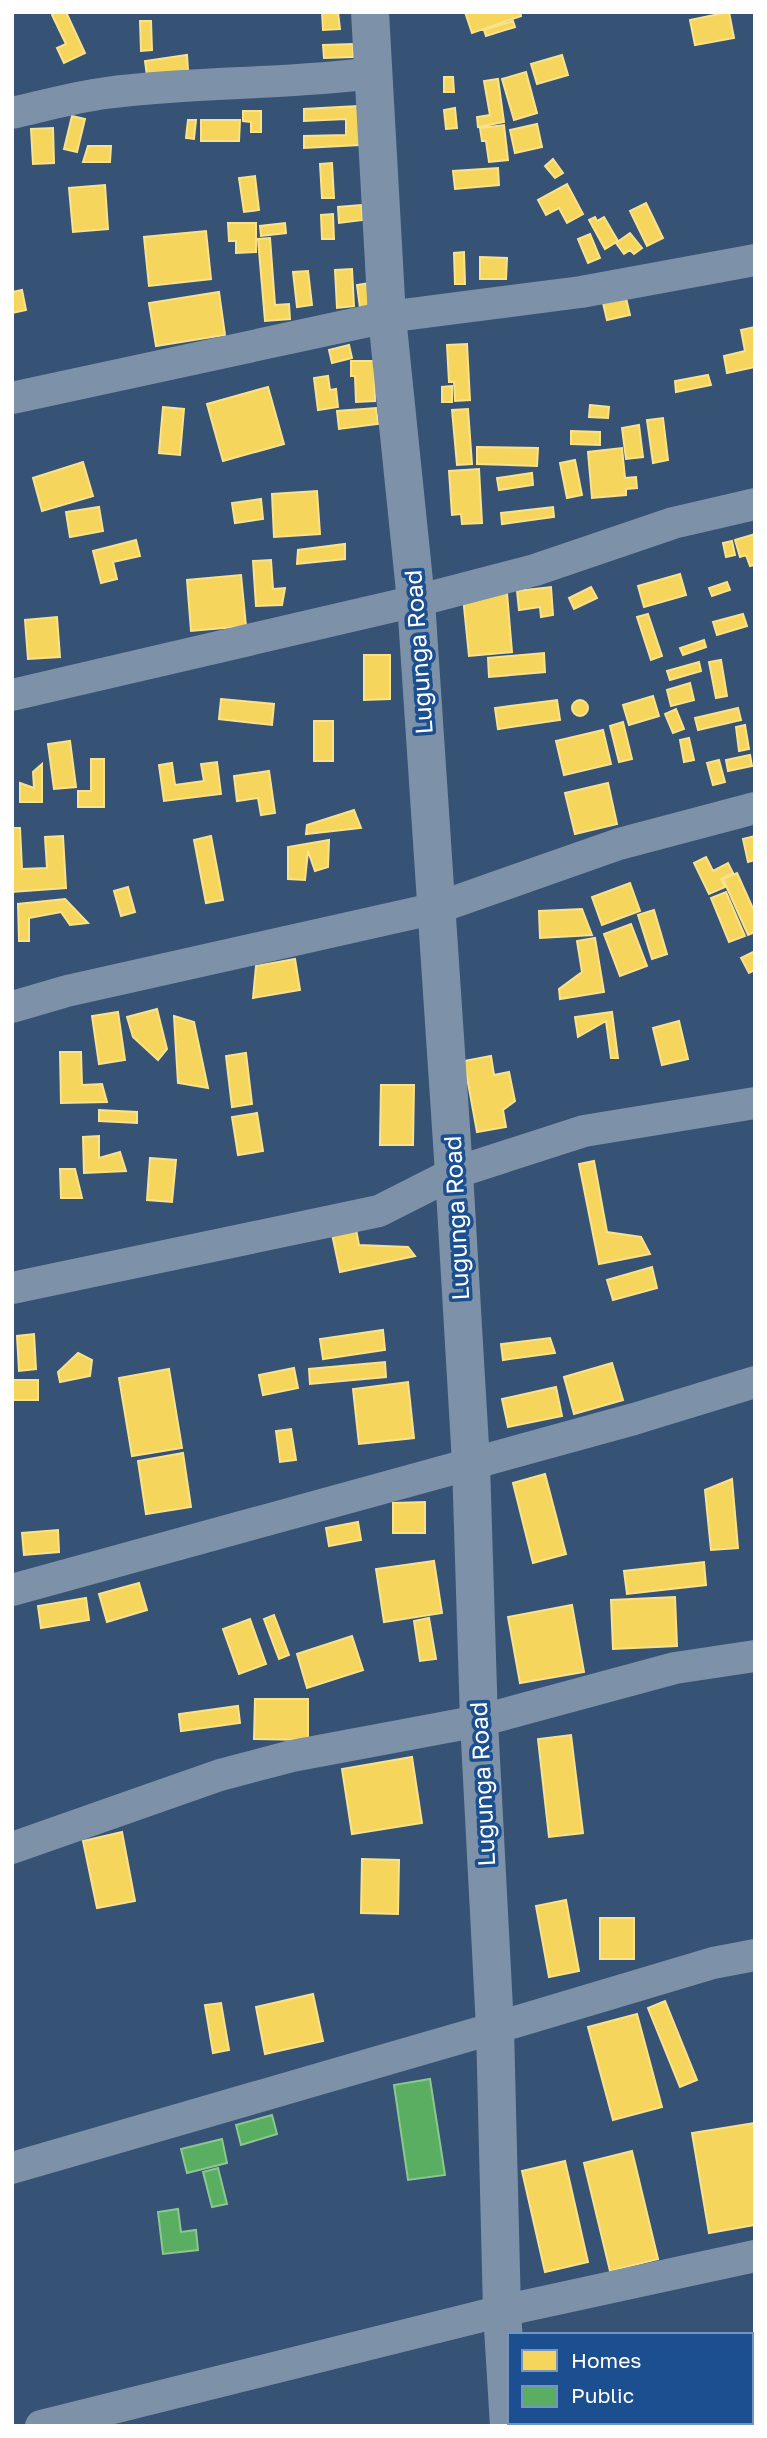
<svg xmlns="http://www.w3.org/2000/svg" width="767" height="2438" font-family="'Golos Text',sans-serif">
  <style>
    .homes { fill: #f6d55c; stroke: #f9e28d; stroke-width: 2 }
    .public { fill: #5aae61; stroke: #8cc690; stroke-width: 2 }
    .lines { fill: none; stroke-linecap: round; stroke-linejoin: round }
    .minor { stroke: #7d92a8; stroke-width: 32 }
    .tertiary { stroke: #7d92a8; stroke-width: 38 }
    .labels { text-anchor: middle; stroke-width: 7; stroke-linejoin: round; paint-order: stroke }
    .street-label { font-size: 24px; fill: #fff; stroke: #1b4f8f }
  </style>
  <rect width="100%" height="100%" fill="#365274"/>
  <path class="homes" d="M57,12H66L85,53L64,63L57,48L66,44L52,15Z
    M322,12H338L340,29L323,30Z
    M465,12H520L521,16L472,33Z
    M729,12L734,38L695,45L690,20Z
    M140,21H151L152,50L141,51Z
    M513,21L515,27L486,36L484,30Z
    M353,44V57L324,58L323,45Z
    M187,55L188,70L147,76L145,61Z
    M562,55L568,75L537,84L531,64Z
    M526,72L537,113L514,120L502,79Z
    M444,77H453L454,92H444Z
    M498,79L504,122L478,127L477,117L490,115L484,81Z
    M358,106L360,145L304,148V136L346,135V119L304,121V109Z
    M455,108L457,128L446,129L444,110Z
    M243,111H261V132H251V122L243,121Z
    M72,116L85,119L77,152L64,149Z
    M188,120H196L194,139L186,138Z
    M201,120H240L239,141H201Z
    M537,124L542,147L515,153L510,130Z
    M504,125L508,160L489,162L486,141H482L480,128Z
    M53,128L54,163L33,164L31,129Z
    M88,146H111L110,162H83Z
    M553,159L563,173L555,178L545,166Z
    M332,163L334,198H322L320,164Z
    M498,168L499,185L455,189L453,171Z
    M255,176L259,210L244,212L239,178Z
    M567,184L583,214L567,223L559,208L546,215L538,200Z
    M105,185L108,229L73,232L69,188Z
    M646,203L663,238L647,246L630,211Z
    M361,205L363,220L339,223L338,207Z
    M333,214L334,239H322L321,215Z
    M595,217L597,221L604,217L618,241L605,249L589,220Z
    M228,223H256V252L236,253V241H229Z
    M285,223L286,233L261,236L260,226Z
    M206,231L211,279L149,286L144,237Z
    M630,233L642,248L634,254L630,250L624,254L616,243Z
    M590,234L600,258L588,263L578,239Z
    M270,238L275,305L289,304L290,319L265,321L258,239Z
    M464,252L465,284H455L454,253Z
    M480,257L507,258L506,279H480Z
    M352,269L354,306L337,308L335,270Z
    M308,271L312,305L297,307L293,272Z
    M370,283L373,307L360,308L357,285Z
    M22,290L26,310L12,313V292Z
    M219,292L225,335L156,346L149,303Z
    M626,298L630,315L607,320L603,303Z
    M755,327V367L727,373L724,356L745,351L741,330Z
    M467,344L470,400L455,401L454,382H449L447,345Z
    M349,345L352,358L332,363L329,350Z
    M351,361H374L375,401L356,402L355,376H351Z
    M708,375L711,385L676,392L675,381Z
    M328,376L330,390L336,389L338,407L318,410L314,378Z
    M452,386V402H442V387Z
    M268,387L284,444L223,461L207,404Z
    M590,405L609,407L608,418L589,417Z
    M163,407L184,409L180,455L159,453Z
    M376,408L378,424L339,429L337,411Z
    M468,409L472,464L457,465L452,410Z
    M663,418L668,460L653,463L647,420Z
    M639,425L643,457L626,459L622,428Z
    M571,431L600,432V445L571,444Z
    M477,447L538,448L537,466L477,464Z
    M622,448L625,478L636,477L637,488L626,489V495L592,498L588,452Z
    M575,460L582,495L567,498L560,463Z
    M83,462L93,496L42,511L33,478Z
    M479,469L482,523L462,524L461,514L452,515L449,471Z
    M532,473L533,485L499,490L497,478Z
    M317,491L320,534L274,537L272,494Z
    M261,499L263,519L235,523L232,503Z
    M99,507L103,531L70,537L66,512Z
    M553,507L554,517L502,524L501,513Z
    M755,534V565L750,566L746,555L740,557L735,540Z
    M136,540L140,556L113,562L117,579L101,583L93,551Z
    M732,541L735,555L726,557L723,543Z
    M345,544V559L297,564L298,550Z
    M271,560L273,589L285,588L282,605L256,606L253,561Z
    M680,574L686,595L644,607L638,586Z
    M241,575L246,626L191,631L187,580Z
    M727,582L730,590L712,596L709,588Z
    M551,587L553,615L541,617L540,607L519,610L517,591Z
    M591,587L597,598L574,609L569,598Z
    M507,593L512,652L469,656L463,597Z
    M648,614L662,656L651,660L637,617Z
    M743,614L747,626L717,635L713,622Z
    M57,617L60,657L28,659L25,620Z
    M704,640L706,647L683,655L680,648Z
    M544,653L545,672L489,677L488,658Z
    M364,655H390V699L364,700Z
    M721,660L727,696L716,698L709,662Z
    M699,662L701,671L670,680L667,671Z
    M690,683L694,700L671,706L667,690Z
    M653,696L659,716L629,725L623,705Z
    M221,699L274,704L272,725L219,719Z
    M557,700L560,720L498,729L495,708Z
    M572 708a8 8 0 1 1 16 0a8 8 0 1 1-16 0Z
    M738,708L741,720L698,730L695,718Z
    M676,709L684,729L673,733L665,714Z
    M314,721H333V761H314Z
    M623,722L632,759L619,762L610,726Z
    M745,725L749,749L739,751L736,727Z
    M603,730L611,764L564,775L556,741Z
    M689,738L694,760L684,762L680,740Z
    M70,741L76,787L54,789L48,744Z
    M750,755L752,766L728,771L726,760Z
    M91,759H104V807H78V791H91Z
    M719,760L725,782L713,785L707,763Z
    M217,762L221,794L164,801L159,765L172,763L175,785L204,781L201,764Z
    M42,764V802H20V783L34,788L33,772Z
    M269,771L275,813L261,815L258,798L237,801L234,776Z
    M608,783L617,824L575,834L565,793Z
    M354,810L361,828L306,834L307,825Z
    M12,828H20L22,869L47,868L45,837L63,836L66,888L12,892Z
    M211,836L223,900L206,903L194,840Z
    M755,836V860L748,862L743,839Z
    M329,840L328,867L315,871L308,851L305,880L288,879V847Z
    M706,857L713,871L728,863L733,873L721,879L725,887L709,894L694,863Z
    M737,873L755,913V932L748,935L723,879Z
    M630,883L640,911L602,925L592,897Z
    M128,887L135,912L121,916L114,891Z
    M726,892L745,936L729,942L711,898Z
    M65,899L88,923L70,925L61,912L29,918V941H19L18,904Z
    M582,909L592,935L540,938L539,911Z
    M654,910L667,954L652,959L638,915Z
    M631,924L647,966L620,976L604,934Z
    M595,938L604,992L560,999L559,989L582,972L577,941Z
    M755,951V970L749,973L741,958Z
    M295,959L300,990L253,998L256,966Z
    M157,1009L167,1049L158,1060L133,1037L127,1017Z
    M118,1012L125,1060L99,1064L92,1016Z
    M612,1012L618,1058H611L606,1021L578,1037L575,1017Z
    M174,1016L194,1022L208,1088L178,1083Z
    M679,1021L688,1059L662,1065L653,1028Z
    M60,1052H81L82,1085L102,1084L107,1102L61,1103Z
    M246,1053L252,1104L232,1107L226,1056Z
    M491,1056L494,1075L509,1072L515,1101L503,1110L506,1127L477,1132L464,1061Z
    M381,1085H414L413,1145H380Z
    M99,1110L137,1112V1123L99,1121Z
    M257,1113L263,1151L238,1155L232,1117Z
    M99,1136V1158L120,1152L126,1171L84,1173L83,1137Z
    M150,1158L176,1160L172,1202L147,1200Z
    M594,1161L607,1232L641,1237L650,1254L599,1264L579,1164Z
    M60,1169H75L82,1198H61Z
    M356,1229L359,1245L408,1247L415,1256L340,1272L332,1234Z
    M652,1267L657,1288L613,1300L607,1280Z
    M383,1330L385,1350L323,1359L320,1339Z
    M34,1334L36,1369L19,1371L17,1336Z
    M550,1338L555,1353L503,1360L501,1344Z
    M78,1353L92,1360L90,1376L60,1382L58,1372Z
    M385,1362L386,1377L310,1384L309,1369Z
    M612,1363L623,1400L574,1414L564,1377Z
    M294,1368L298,1388L263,1395L259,1375Z
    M169,1369L182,1448L132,1456L119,1378Z
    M12,1380H38V1400H12Z
    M408,1382L414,1438L359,1444L353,1389Z
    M556,1387L562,1416L508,1427L502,1399Z
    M291,1429L296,1460L280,1462L276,1431Z
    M183,1453L191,1507L146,1514L138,1461Z
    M545,1474L566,1554L533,1563L513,1483Z
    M732,1479L738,1548L711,1550L705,1490Z
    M425,1502V1533H393V1503Z
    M358,1522L361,1540L329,1546L326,1528Z
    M58,1530L59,1552L24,1555L22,1533Z
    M434,1561L442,1613L384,1622L376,1569Z
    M704,1562L706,1585L627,1594L624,1571Z
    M139,1583L147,1610L107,1622L99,1594Z
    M675,1597L677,1646L613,1649L611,1600Z
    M86,1598L89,1620L41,1628L38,1606Z
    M572,1605L584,1672L520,1683L508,1617Z
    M274,1615L289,1655L279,1659L264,1619Z
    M429,1618L436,1659L420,1661L414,1621Z
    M250,1619L266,1664L239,1674L223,1629Z
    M352,1636L363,1670L307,1688L297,1654Z
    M255,1699H308V1740L254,1739Z
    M238,1706L240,1723L181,1731L179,1714Z
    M571,1735L583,1833L549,1837L538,1739Z
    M412,1757L422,1823L352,1834L342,1769Z
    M122,1832L135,1901L97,1908L83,1841Z
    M362,1859L399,1860L398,1914L361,1913Z
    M566,1900L579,1971L549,1977L536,1906Z
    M600,1918H634V1959H600Z
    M313,1994L323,2041L265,2054L256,2007Z
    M665,2001L697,2080L680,2087L648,2008Z
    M221,2003L229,2050L213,2053L205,2005Z
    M637,2014L662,2107L613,2120L588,2027Z
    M755,2123V2225L709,2233L692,2133Z
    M632,2151L658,2259L610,2271L584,2163Z
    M565,2161L588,2262L545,2272L522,2171Z
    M541,2422H582L583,2426H542Z"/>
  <path class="public" d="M430,2079L445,2175L408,2180L394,2085Z
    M272,2115L277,2134L241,2145L236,2125Z
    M222,2139L227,2163L187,2173L181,2149Z
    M218,2168L227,2204L212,2207L203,2172Z
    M178,2209L181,2232L196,2230L198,2250L163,2254L158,2212Z"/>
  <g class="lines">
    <path class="minor" d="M12,113C43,106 75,97 106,93C195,81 285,85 373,73
      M12,398L387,317L581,292L755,260
      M12,695L416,601L535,570L673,523L755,504
      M12,1007L67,991L437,908L619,844L755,808
      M12,1288L379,1211L454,1173L584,1131L755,1103
      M12,1590L634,1419L755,1382
      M12,1848L220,1775L292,1756L479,1721L675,1668L755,1656
      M12,2168L495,2028L713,1963L755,1955
      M41,2426L502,2311L755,2256"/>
    <path class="tertiary" d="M370,12L387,317L416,601L454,1173L471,1463L479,1721L495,2028L502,2311L509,2426"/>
  </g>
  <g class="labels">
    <g class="street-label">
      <text transform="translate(419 652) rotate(-94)" y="8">Lugunga Road</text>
      <text transform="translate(457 1218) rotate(-93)" y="8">Lugunga Road</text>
      <text transform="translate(483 1784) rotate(-93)" y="8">Lugunga Road</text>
    </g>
  </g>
  <rect width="767" height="2438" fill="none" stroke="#ffffff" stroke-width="28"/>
  <rect x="508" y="2333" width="245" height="91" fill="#1b4f8f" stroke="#7695bc" stroke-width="2"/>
  <rect x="522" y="2350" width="35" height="21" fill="#f6d55c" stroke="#7695bc" stroke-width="2"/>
  <text x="571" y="2368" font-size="21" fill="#ffffff">Homes</text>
  <rect x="522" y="2386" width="35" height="21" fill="#5aae61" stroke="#7695bc" stroke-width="2"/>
  <text x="571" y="2403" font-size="21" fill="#ffffff">Public</text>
</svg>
